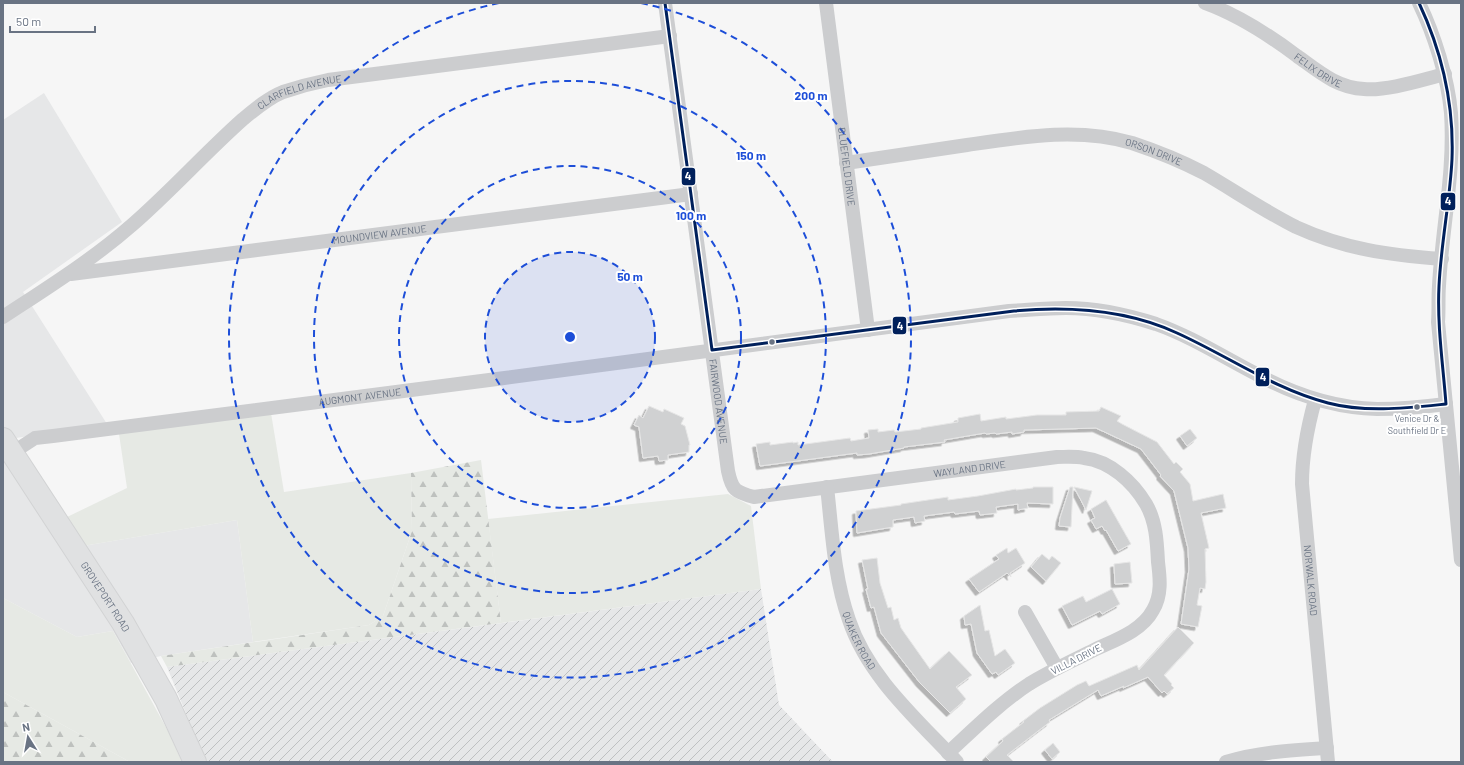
<svg xmlns="http://www.w3.org/2000/svg" width="1464" height="765" font-family="Barlow,sans-serif">
  <style>
    .built { fill: #e6e7e8 }
    .industrial { fill: url(#industrial-furrows) }
    .green { fill: #e6e9e4 }
    .forest { fill: url(#forest-firs) }
    .building { fill: #d0d1d2; stroke: #e6e6e6; filter: url(#shadow) }
    .lines { fill: none; stroke-linecap: round; stroke-linejoin: round }
    .primary-casing { stroke: #d2d3d4; stroke-width: 24 }
    .street { stroke: #cccdcf; stroke-width: 14 }
    .primary { stroke: #e0e1e2; stroke-width: 22 }
    .bus-1-casing { stroke: #fff; stroke-width: 6 }
    .bus-1 { stroke: #00205b; stroke-width: 3 }
    .ring { fill: none; stroke: #1d4ed8; stroke-width: 2; stroke-dasharray: 7 5 }
    .bus-dot { fill: #697383; stroke: #fff; stroke-width: 1.5 }
    .labels { text-anchor: middle; stroke-width: 4; stroke-linejoin: round; paint-order: stroke }
    .bus-label { font-size: 9px; fill: #697383; stroke: #fff }
    .street-label { font-size: 10px; fill: #697383; stroke: #fff }
    .centre { fill: #1d4ed8; stroke: #fff; stroke-width: 2 }
    .ring-label { font-size: 12px; text-anchor: middle; font-weight: bold; fill: #1d4ed8; stroke: #fff; stroke-width: 4; stroke-linejoin: round; paint-order: stroke }
    .line-badge { stroke: #fff; stroke-width: 1.5 }
    .badge-label { font-size: 11px; text-anchor: middle; font-weight: bold; fill: #fff }
  </style>
  <defs>
    <pattern id="industrial-furrows" width="10" height="10" patternUnits="userSpaceOnUse"><rect width="10" height="10" fill="#e6e7e8"/><path d="M-1 1l2-2M0 10L10 0M9 11l2-2" fill="none" stroke="#bec0c1"/></pattern>
    <pattern id="forest-firs" width="22" height="20" patternUnits="userSpaceOnUse"><rect width="22" height="20" fill="#e6e9e4"/><path d="M5 1l3.5 6h-7zM16 11l3.5 6h-7z" fill="#bec1be"/></pattern>
    <filter id="shadow"><feDropShadow dx="-3.5" dy="3.5" stdDeviation="0" flood-color="#0004"/></filter>
  </defs>
  <rect width="100%" height="100%" fill="#f6f6f6"/>
  <path class="built" d="M44,93L122,222L23,292L107,424L16,438L83,546L237,520L253,642L161,656L131,663L113,631L77,637L3,598V120Z"/>
  <path class="industrial" d="M761,589L779,705L833,762H206L167,667Z"/>
  <path class="green" d="M271,413L284,492L411,473L412,531L383,616L369,625L253,642L237,520L83,546L65,518L127,488L119,434Z
    M728,494L751,506L761,589L501,623L488,519Z
    M3,598L77,637L113,631L168,731L182,762H130L3,692Z"/>
  <path class="forest" d="M481,460L501,623L167,667L161,656L369,625L383,616L412,531L411,473Z
    M3,692L130,762H3Z"/>
  <path class="building" d="M649,406L663,412L664,409L684,418L681,424L685,426L690,445H689V452L668,455V460L659,461L658,456L643,458L639,427L634,425L639,415L643,418Z
    M1101,407L1121,416L1117,421L1122,424L1157,442L1174,464L1176,462L1183,469L1180,472L1190,484L1193,501L1223,494L1226,508L1201,513L1209,548L1205,549L1206,582L1205,589L1200,588L1197,605L1202,606L1198,627L1181,624L1189,569L1188,548L1174,491L1160,476L1161,475L1141,449L1096,428L1024,430V432L1012,434V432L996,434L995,433L986,434L985,433L944,440L945,442L904,447V448L869,454L857,455V453L760,466L756,444L770,442V445L793,442V443L798,442V445L850,438L851,441L869,438L868,430L878,429V432L894,430L895,432L921,429V428L958,422V418L980,414L981,421L1006,417V419L1037,415H1066V412L1099,411Z
    M1190,429L1197,438L1187,446L1180,436Z
    M1033,487H1053V504L1027,503L1028,508L1018,510V504L996,507L997,513L980,515L979,511L955,514L954,512L924,516L925,521L915,523L914,517L893,520V527L857,533L856,511L901,505V504L948,497V500L978,496L1016,489V490L1033,488Z
    M1070,487H1073L1071,527L1059,526L1060,518Z
    M1074,487L1092,491L1086,510Z
    M1106,500L1131,544L1118,551L1106,530L1105,531L1102,526L1096,529L1091,520L1095,518L1091,509Z
    M1007,548L1008,553L1016,548L1025,563L1010,573L1011,577L1007,573L979,592L969,579L999,559L996,555Z
    M1042,554L1049,560L1052,556L1061,563L1046,581L1031,567Z
    M877,558L880,583L888,608L891,607L894,620L898,618L901,628L930,669L949,651L972,675L956,687L966,699L950,713L920,683L881,633L874,607L871,608L866,589H868L862,560Z
    M1130,562L1132,583L1115,584L1114,564Z
    M1112,589L1120,604L1102,614L1100,611L1072,625L1062,606L1083,596L1086,602Z
    M980,605L985,631L989,630L995,656L1005,649L1015,663L998,675L996,672L992,674L977,653L971,624L965,625L964,616Z
    M1178,627L1194,643L1164,675L1172,684L1171,685L1174,688L1167,694L1164,691L1162,693L1148,677L1123,688L1124,686L1101,696L1098,690L1049,720L1050,722L1042,728L1007,755L1014,762H991L986,757L1003,741L1002,739L1024,722L1023,721L1040,708L1077,685L1086,681L1089,686L1137,665L1139,670Z
    M1053,743L1060,752L1052,759L1045,750Z"/>
  <g class="lines">
    <g class="primary-casing">
      <g id="primary">
        <path id="s10" d="M3,439L123,623L166,699L195,762"/>
      </g>
    </g>
    <g class="street">
      <path id="s1" d="M665,3L728,471C732,490 735,492 754,497L1057,457C1066,457 1075,456 1084,458C1110,461 1133,482 1146,504C1156,521 1157,542 1158,562C1160,578 1162,595 1153,610C1142,631 1115,640 1094,650C1072,661 1050,671 1029,684C1000,703 974,729 948,753"/>
      <path id="s2" d="M826,3L868,330"/>
      <path id="s3" d="M1205,3C1238,15 1269,35 1297,56C1318,71 1337,88 1364,89C1388,91 1421,80 1445,74"/>
      <path d="M1419,3C1434,34 1448,78 1451,113C1455,171 1442,228 1439,286C1438,298 1439,310 1438,322L1461,560"/>
      <path id="s4" d="M846,163C887,157 927,151 967,145C1021,137 1078,127 1132,143C1156,151 1181,161 1204,173C1235,191 1264,211 1296,227C1344,249 1389,255 1442,259"/>
      <path id="s5" d="M71,274L691,194"/>
      <path id="s6" d="M3,317C47,288 92,260 132,225C170,192 204,154 242,120C254,110 268,98 283,92C298,87 313,83 328,80L670,36"/>
      <path id="s7" d="M1315,400C1307,429 1302,454 1302,484L1328,762"/>
      <path id="s8" d="M12,453L35,438L53,436L497,379L1009,311C1028,310 1047,308 1066,308C1096,308 1128,315 1156,324C1193,337 1228,360 1264,378C1299,396 1338,408 1377,409C1400,409 1423,407 1446,404"/>
      <path id="s9" d="M827,487C832,531 834,578 849,620C868,677 917,719 957,762"/>
      <path d="M1025,612L1057,668"/>
      <path d="M1226,762C1258,752 1294,750 1327,748"/>
    </g>
    <use href="#primary" class="primary"/>
    <g class="bus-1-casing">
      <path id="bus-1" d="M665,3L712,350
        M1419,3C1442,52 1454,105 1452,159C1450,201 1441,243 1439,286C1437,325 1443,365 1446,404
        M712,350L1014,311C1069,306 1125,309 1177,333C1228,356 1274,389 1328,403C1366,413 1407,408 1446,404"/>
    </g>
    <use href="#bus-1" class="bus-1"/>
  </g>
  <circle cx="570" cy="337" r="85" fill="#1d4ed8" fill-opacity=".12"/>
  <g class="ring">
    <circle cx="570" cy="337" r="85"/>
    <circle cx="570" cy="337" r="171"/>
    <circle cx="570" cy="337" r="256"/>
    <path d="M641 3A341 341 0 1 1 499 3"/>
  </g>
  <g class="bus-dot">
    <circle cx="772" cy="342" r="3.5"/>
    <circle cx="1417" cy="407" r="3.5"/>
  </g>
  <g class="labels">
    <g class="bus-label">
      <text x="1417" y="422">Venice Dr &amp;<tspan x="1417" dy="12">Southfield Dr E</tspan></text>
    </g>
    <g class="street-label">
      <text dy="4" stroke="none"><textPath href="#s3" startOffset="132">FELIX DRIVE</textPath></text>
      <text dy="4" stroke="none"><textPath href="#s6" startOffset="376">CLARFIELD AVENUE</textPath></text>
      <text dy="4" stroke="none"><textPath href="#s4" startOffset="312">ORSON DRIVE</textPath></text>
      <text dy="4" stroke="none"><textPath href="#s2" startOffset="165">BLUEFIELD DRIVE</textPath></text>
      <text dy="4" stroke="none"><textPath href="#s5" startOffset="311">MOUNDVIEW AVENUE</textPath></text>
      <text dy="4" stroke="none"><textPath href="#s8" startOffset="355">AUGMONT AVENUE</textPath></text>
      <text dy="4" stroke="none"><textPath href="#s1" startOffset="402">FAIRWOOD AVENUE</textPath></text>
      <text dy="4" stroke="none"><textPath href="#s1" startOffset="730">WAYLAND DRIVE</textPath></text>
      <text dy="4" stroke="none"><textPath href="#s7" startOffset="182">NORWALK ROAD</textPath></text>
      <text dy="4" stroke="none"><textPath href="#s10" startOffset="188">GROVEPORT ROAD</textPath></text>
      <text dy="4" stroke="none"><textPath href="#s9" startOffset="158">QUAKER ROAD</textPath></text>
      <text transform="translate(1076 659) rotate(-27)" y="4">VILLA DRIVE</text>
    </g>
  </g>
  <circle cx="570" cy="337" r="6" class="centre"/>
  <g class="ring-label">
    <text x="811" y="100">200 m</text>
    <text x="751" y="160">150 m</text>
    <text x="691" y="220">100 m</text>
    <text x="630" y="281">50 m</text>
  </g>
  <g class="line-badge">
    <rect x="681" y="167" width="15" height="19" rx="4" fill="#00205b"/>
    <rect x="1440" y="192" width="16" height="19" rx="4" fill="#00205b"/>
    <rect x="892" y="316" width="15" height="19" rx="4" fill="#00205b"/>
    <rect x="1255" y="367" width="15" height="20" rx="4" fill="#00205b"/>
  </g>
  <g class="badge-label">
    <text x="688" y="180">4</text>
    <text x="1448" y="205">4</text>
    <text x="900" y="330">4</text>
    <text x="1263" y="381">4</text>
  </g>
  <rect width="1464" height="765" fill="none" stroke="#697383" stroke-width="8"/>
  <g transform="translate(28 737) rotate(349)" stroke="#ffffff" stroke-width="3" paint-order="stroke">
  <path d="M0-3L7 15L0 10L-7 15Z" fill="#697383"/>
  <text y="-6" font-size="11" font-weight="bold" text-anchor="middle" fill="#697383">N</text>
  </g>
  <path d="M10 26v6h85v-6" fill="none" stroke="#697383" stroke-width="2"/>
  <text x="16" y="26" font-size="12" fill="#697383" stroke="#ffffff" stroke-width="3" paint-order="stroke">50 m</text>
</svg>
